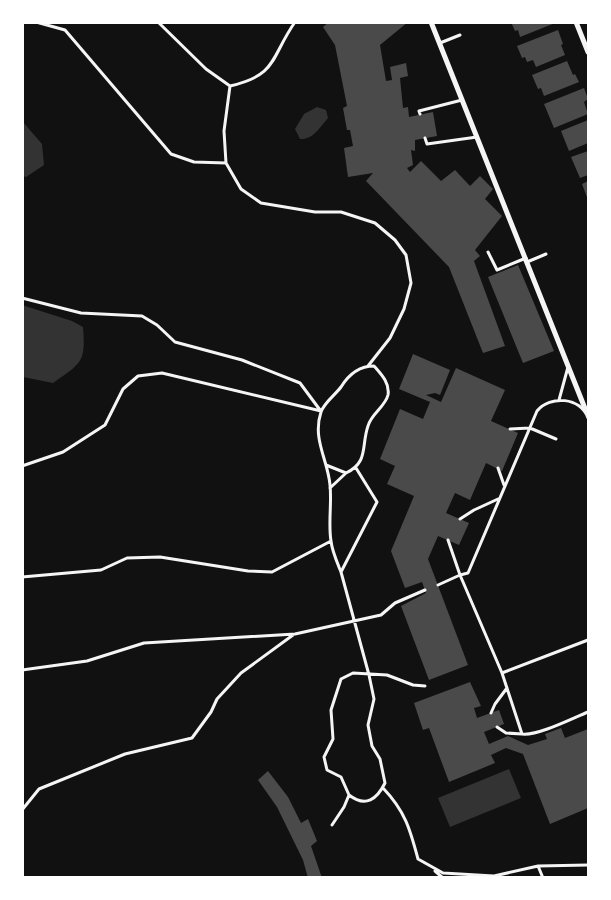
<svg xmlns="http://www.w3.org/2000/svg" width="611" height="900" font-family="Rubik,sans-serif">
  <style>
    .water { fill: #333 }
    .building { fill: #4a4a4a }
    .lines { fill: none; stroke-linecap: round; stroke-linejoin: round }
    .service { stroke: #f5f5f5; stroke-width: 3 }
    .minor { stroke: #f5f5f5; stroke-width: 5 }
  </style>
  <rect width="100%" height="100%" fill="#111"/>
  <path class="water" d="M317,107L326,110L328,118C320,127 313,140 300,139L295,129L304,114Z
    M23,122L42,144L44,165L26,177L23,176Z
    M22,305L72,321L83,327C86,363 81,363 53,383L23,377Z
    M509,769L521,798L450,827L438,798Z"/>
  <path class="building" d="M329,22H408L380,45L386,81L392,80L390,67L406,63L408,76L400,78L403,108L408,107L409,117L433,112L437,136L415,140V151L411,150L413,165L407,168L410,172L421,161L441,181L455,170L470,186L480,176L493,189L485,199L502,216L475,250L480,256L474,261L505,346L483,353L449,267L366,181L373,173L348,177L344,148L353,146L350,130H347L343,108L347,106L335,45L323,27Z
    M511,22H555V23L520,37L518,30L515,31Z
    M558,30L563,44L561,45L565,55L536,67L533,60L527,62L525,57L522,58L517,46Z
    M567,61L573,75L575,74L579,82L544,96L541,88L538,89L532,75Z
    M584,88L588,99L584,102L588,114L554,128L544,104Z
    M588,120V143L569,151L561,131Z
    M588,151V175L580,178L571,157Z
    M588,181V200L582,184Z
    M518,265L554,351L523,363L488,277Z
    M413,354L450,370L440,395L435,393L426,395L441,402L456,368L505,390L491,421L518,433L502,471L486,463L470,500L455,493L446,513L469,523L459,545L438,536L428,559L468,665L429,680L401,606L426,593L422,582L405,588L391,551L414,496L387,484L395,466L380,459L400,409L423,419L430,402L399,389Z
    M470,682L481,706L474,708L477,718L499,710L504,724L484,732L489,744L508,736L528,745L547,739L545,734L561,728L565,738L588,729V808L550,824L523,754L506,748L491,755L495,763L449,782L429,728L423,730L414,703Z
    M268,771L288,797L301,823L308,819L317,841L311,846L322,878H308L303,860L277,807L258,780Z"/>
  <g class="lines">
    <path class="service" d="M36,22L65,30L171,154L194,162L226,163
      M158,22L206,69L230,86
      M295,22C270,58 278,75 230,86L224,131L226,163L241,189L261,203L315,212H341L375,223L395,240L406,255L411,283L404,309L390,338L368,366
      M440,43L460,35
      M420,114L419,111L462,100
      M425,138L427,144L477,137
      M488,252L497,270L526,258
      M527,262L546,254
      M22,298L81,313L142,316L157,325L175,342L242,360L300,383L320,410
      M559,400L568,367
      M588,418C581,397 550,395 537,411L468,573L460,575L502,673L522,734C538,736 573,718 588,712
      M510,429L530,428L556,439
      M326,465L346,473C369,462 361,446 368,426C371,414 385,407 388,395C390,383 381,374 374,366C359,366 349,374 341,387C335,395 324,403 321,412C312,439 328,460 330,485C332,503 328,523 331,541C332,551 337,562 341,572
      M22,466L63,452L105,425L123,389L138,376L162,373L321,411
      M498,468L504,485
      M330,488L346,473
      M460,519L474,510L498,499
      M22,577L101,570L127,558L160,557L248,571L272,572L331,541
      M438,585L460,575L448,540
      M22,670L87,661L144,643L295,634L381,615L395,603L425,590
      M502,673L588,640
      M491,713L495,704L507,688
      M497,727L506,733L522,734
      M383,788C405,811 410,829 418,859L443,873L494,876L538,866
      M349,795C366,808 377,799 385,783L380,759L372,746L368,725L374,699L369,675L341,572L377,502L356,468
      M22,810L39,789L125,754L192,738L211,712L217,699L241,673L293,635
      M332,825L344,807L349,795L341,777L327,770L324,757L333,739L331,710L341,679L353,673L387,675L413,685L425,686
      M435,871L443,878
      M543,878L538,866L588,865"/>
    <path class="minor" d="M431,22L586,411
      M576,22L588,52"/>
  </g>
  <rect width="611" height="900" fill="none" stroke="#ffffff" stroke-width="48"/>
</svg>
